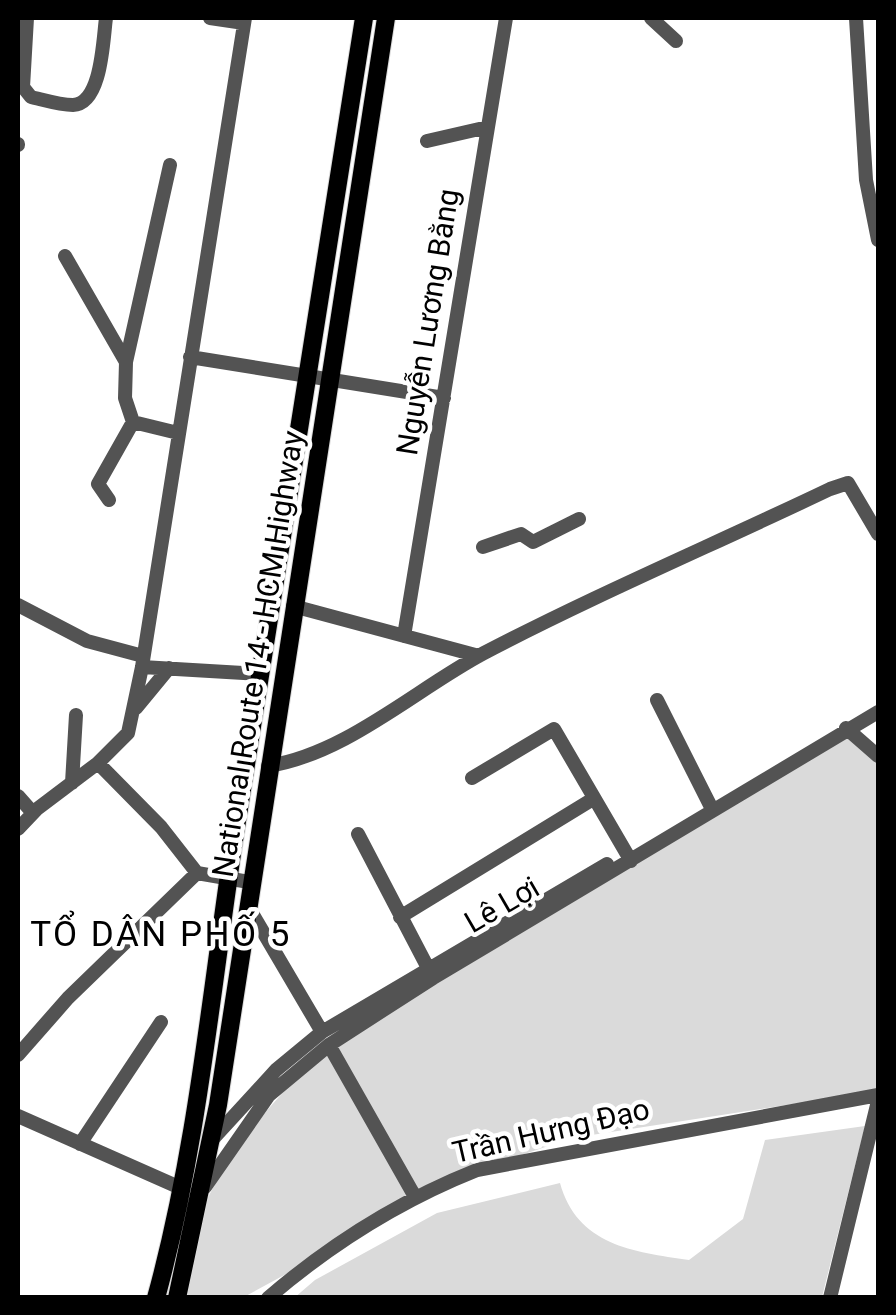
<svg xmlns="http://www.w3.org/2000/svg" width="896" height="1315" font-family="Roboto,sans-serif">
  <style>
    .green { fill: #dadada }
    .lines { fill: none; stroke-linecap: round; stroke-linejoin: round }
    .major-casing { stroke: #dbdbdb; stroke-width: 20 }
    .minor { stroke: #535353; stroke-width: 14 }
    .major { stroke: #000; stroke-width: 18 }
    .labels { text-anchor: middle; stroke-width: 9; stroke-linejoin: round; paint-order: stroke }
    .street-label { font-size: 30px; fill: #000; stroke: #fff }
    .quarter-label { font-size: 35px; letter-spacing: 2.5px; fill: #000; stroke: #fff }
  </style>
  <rect width="100%" height="100%" fill="#fff"/>
  <path class="green" d="M846,728L878,756V1091L572,1138L477,1170L244,1297H185C190,1273 191,1244 199,1220C223,1152 279,1095 329,1045Z
    M865,1126L822,1297L294,1298L315,1280L437,1213L560,1183C577,1245 633,1252 689,1260L743,1219L765,1140Z"/>
  <g class="lines">
    <g class="major-casing">
      <path id="major" d="M156,1298C198,1145 211,990 235,834C277,562 320,290 364,18
        M177,1298L218,1105L386,18"/>
    </g>
    <path class="minor" d="M27,18L23,87L31,97C44,100 60,105 73,105C102,104 103,39 106,18
      M210,18L244,23
      M651,18L676,41
      M856,18L866,180L878,240
      M427,141L488,127
      M18,144V145
      M65,256L126,362L125,398L133,422L178,433
      M190,357L444,398
      M126,362L170,165
      M109,500L98,484L133,422
      M483,547L521,534L533,542L579,519
      M18,605L87,641L143,656
      M293,606L479,656
      M404,636L506,18
      M142,667L260,674
      M657,700L710,805
      M136,708L169,668
      M846,728L878,756
      M98,763L128,733L142,667L245,18
      M268,766C346,754 416,689 484,653C597,594 715,544 830,489L848,483L878,534
      M472,778L554,729L631,861
      M72,783L76,715
      M18,796L33,813
      M18,829L37,809L98,763L161,827L197,873
      M358,834L428,968
      M249,908L322,1032
      M400,917L593,799
      M329,1045L414,1195
      M18,1055L68,998L197,873L249,882
      M18,1116L183,1189
      M210,1142L276,1070L322,1032L607,864
      M80,1144L161,1022
      M205,1187L269,1095L329,1045L433,978L878,712
      M268,1298C332,1243 399,1201 477,1170L878,1095
      M830,1298L878,1101"/>
    <use href="#major" class="major"/>
  </g>
  <g class="labels">
    <g class="street-label">
      <text transform="translate(428 322) rotate(-81)" y="10">Nguyễn Lương Bằng</text>
      <text transform="translate(258 654) rotate(-81)" y="10">National Route 14 - HCM Highway</text>
      <text transform="translate(502 905) rotate(-30)" y="10">Lê Lợi</text>
      <text transform="translate(551 1131) rotate(-13)" y="10">Trần Hưng Đạo</text>
    </g>
    <g class="quarter-label">
      <text x="161" y="946">TỔ DÂN PHỐ 5</text>
    </g>
  </g>
  <rect width="896" height="1315" fill="none" stroke="#000000" stroke-width="40"/>
</svg>
